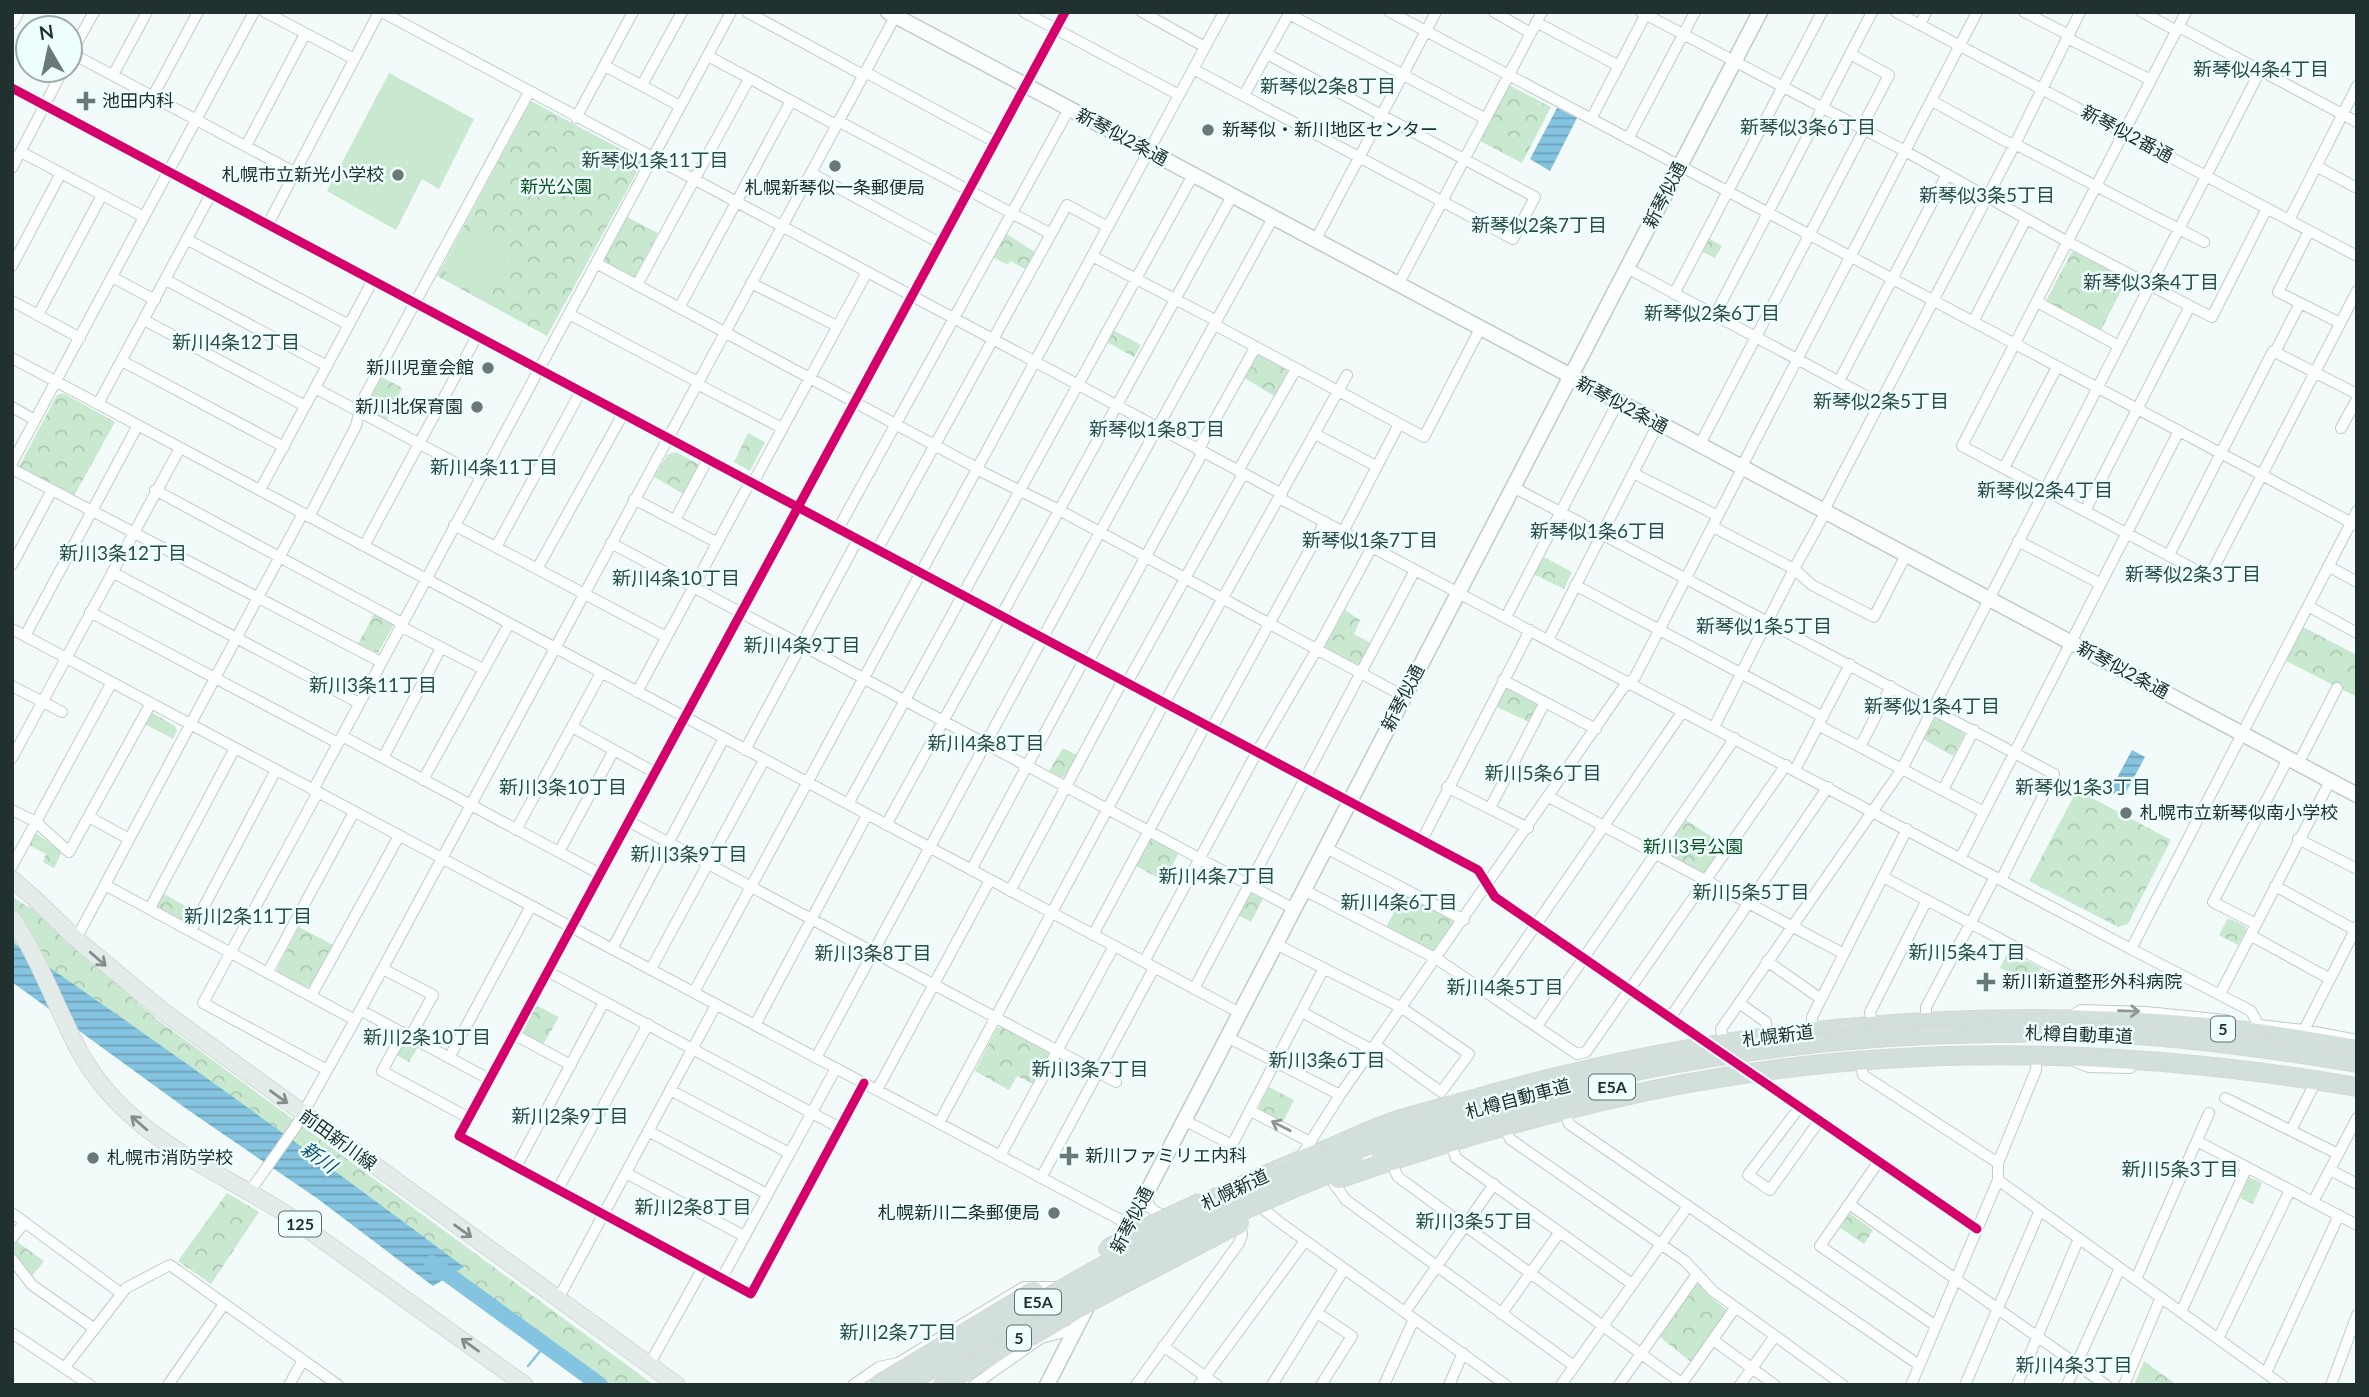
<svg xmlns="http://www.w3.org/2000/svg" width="2369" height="1397" font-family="Lato,'Noto Sans JP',sans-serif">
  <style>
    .park { fill: url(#park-crowns) }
    .pitch { fill: #c8e9cf }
    .water { fill: url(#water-rules) }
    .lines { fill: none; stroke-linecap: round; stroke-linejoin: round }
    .stream { stroke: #84c4e0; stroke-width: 2.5 }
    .river { stroke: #84c4e0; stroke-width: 16 }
    .street-casing { stroke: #bfcbca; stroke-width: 12 }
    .secondary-casing { stroke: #bfcbca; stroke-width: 17 }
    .primary-casing { stroke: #d2d8d8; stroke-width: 18 }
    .highway-casing { stroke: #d2d8d8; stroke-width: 20 }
    .street { stroke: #fdfefe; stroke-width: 10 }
    .secondary { stroke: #fdfefe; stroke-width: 14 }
    .primary { stroke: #e4ece9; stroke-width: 16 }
    .highway { stroke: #d3dfdb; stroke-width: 18 }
    .highway-bridge-casing { stroke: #d2d8d8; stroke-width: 20; stroke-linecap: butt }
    .highway-bridge { stroke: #d3dfdb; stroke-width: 18 }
    .cycleway-casing { stroke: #eefffd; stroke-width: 13 }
    .cycleway { stroke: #d6006c; stroke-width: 9 }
    .oneway { stroke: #828e8c }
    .oneway2 { stroke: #8f9897 }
    .poi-dot { fill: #6a7877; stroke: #eefffd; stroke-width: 2.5 }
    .labels { text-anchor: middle; stroke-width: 5; stroke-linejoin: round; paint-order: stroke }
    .shield { fill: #eefffd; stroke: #5e6f6e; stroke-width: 2 }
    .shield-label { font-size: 16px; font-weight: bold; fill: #213130 }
    .poi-label { font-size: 18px; fill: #213130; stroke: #eefffd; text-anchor: start }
    .street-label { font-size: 18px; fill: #213130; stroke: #eefffd }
    .park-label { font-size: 18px; fill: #09521f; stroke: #eefffd }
    .neighbourhood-label { font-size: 19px; fill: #284d4a; stroke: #eefffd }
    .water-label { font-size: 19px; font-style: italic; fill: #0a526e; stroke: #eefffd }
  </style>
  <defs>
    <pattern id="park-crowns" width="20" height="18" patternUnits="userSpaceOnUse" patternTransform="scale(1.75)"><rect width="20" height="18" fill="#c8e9cf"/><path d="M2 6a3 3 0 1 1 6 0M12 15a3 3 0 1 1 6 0" fill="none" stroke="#acc8b2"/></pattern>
    <pattern id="water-rules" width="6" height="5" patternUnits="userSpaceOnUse" patternTransform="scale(1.75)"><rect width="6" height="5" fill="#84c4e0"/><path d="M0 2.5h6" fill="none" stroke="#6ca0b6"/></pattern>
  </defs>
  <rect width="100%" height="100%" fill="#f2fbfa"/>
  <path class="park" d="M1509,85L1551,107L1522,163L1480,141Z
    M531,101L643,161L547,336L437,276Z
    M625,216L658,233L634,278L601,261Z
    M1005,233L1035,252L1025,269L1010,261L1008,265L992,257Z
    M1708,238L1722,246L1715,258L1701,251Z
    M2074,252L2127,279L2101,330L2046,301L2071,253Z
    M1111,329L1141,345L1134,357L1105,341Z
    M1260,355L1286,369L1288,374L1274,396L1243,377L1254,357Z
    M380,376L402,388L387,420L366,410V401Z
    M63,393L115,422L74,496L20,468V465L57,395Z
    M748,433L765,442L750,471L734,462Z
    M676,452L698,464V468L685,495L654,477L668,454Z
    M1542,556L1572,572L1564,589L1533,574Z
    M1345,610L1360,620L1354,634L1371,643L1360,664L1355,665L1326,649L1325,645Z
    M374,614L394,624L378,653L358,644Z
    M2303,627L2357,655V697L2286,661Z
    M1505,687L1538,703L1529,722L1495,706Z
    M153,713L175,726L177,731L173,739L145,724L150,714Z
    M1937,718L1963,732L1964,736L1953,756L1923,739L1933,719Z
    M1063,748L1077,755L1065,777H1060L1049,771Z
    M2077,790L2171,840L2128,924L2118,927L2029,881Z
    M1686,820L1724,845L1705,872L1700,873L1664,853V850Z
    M36,833L62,852L54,868L43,862L46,854L29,845Z
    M1150,840H1154L1179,852L1164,881L1136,866Z
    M1248,891L1263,899L1251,922L1236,914Z
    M161,892L192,910L184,924L153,907Z
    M1404,894L1452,919L1453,924L1435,950L1430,951L1386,927Z
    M12,897L34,910L154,1017L654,1385H608L12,950Z
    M2228,918L2245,926L2246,930L2238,945L2219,935Z
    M299,927L333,945L310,987H307L278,973L277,969Z
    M2008,952L2041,968L2033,983L2000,968Z
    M534,1004L559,1017L543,1045L519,1032Z
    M1001,1027L1047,1051L1049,1055L1033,1084L1017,1076L1009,1090L975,1071L997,1028Z
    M403,1039L418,1047L409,1062L394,1054Z
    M1269,1087L1294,1100L1283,1122L1260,1111L1259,1107Z
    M2249,1177L2262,1183L2253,1204L2240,1198Z
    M227,1193L259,1212L211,1284L178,1261Z
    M1851,1214L1873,1230L1864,1244L1839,1227L1848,1215Z
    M16,1241L44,1261L32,1276L12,1252V1245Z
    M1700,1284L1709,1296L1728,1311L1691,1362L1660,1337L1695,1285Z
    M2144,1361L2177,1385H2134Z"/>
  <path class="pitch" d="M389,73L474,119L439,189L422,179L396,230L327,191Z
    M468,231L509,253L485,296L445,275Z"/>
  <path class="water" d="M1557,108L1577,118L1550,171L1530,159Z
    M2132,750L2145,757L2123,798L2110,791Z
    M12,942C166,1047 316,1156 464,1267L433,1286L318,1199L188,1110L12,982Z"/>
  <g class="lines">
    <path class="stream" d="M528,1366L546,1344"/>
    <path class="river" d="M432,1263L600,1385"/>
    <g class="street-casing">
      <path id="street" d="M265,12L354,59
        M382,12L1282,494
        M747,12L863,75
        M1024,12L1179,95
        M1142,12L1205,47
        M1390,12L2356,525
        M1494,12L1531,33
        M1641,12L1905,151L2068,242L2190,306L2085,511
        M1896,12L2357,256
        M2024,12L2069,35
        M2142,12L2177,31
        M2186,12L1962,446L2209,577L2357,291
        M1289,14L1486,119
        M1536,22L1619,66
        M12,24L19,12
        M1920,25L1926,12
        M2179,27L2357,122
        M2067,38L2151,80
        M71,53L294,172
        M1850,54L1889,75L1861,129
        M70,55L94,12
        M708,56L836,125
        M605,66L680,106
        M1193,69L1513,239L1535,197L1267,54
        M865,72L995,142
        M113,75L147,12
        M642,85L682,12
        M12,88L1478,870L1495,897L1711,1046
        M1244,95L1290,12
        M153,96L198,12
        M1932,101L2007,142L2015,144L2204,242
        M576,118L633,12
        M1591,119L1647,12
        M838,121L1051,234
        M1628,139L1695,12
        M246,146L305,34
        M21,152L144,217
        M2316,166L2357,188
        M12,168L63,70
        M811,173L940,243
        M2289,220L2357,86
        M268,224L379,12
        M2309,231L2278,292L2340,323
        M188,240L349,325
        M1315,241L1436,12
        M1092,256L1217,321
        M596,263L977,468
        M12,266L61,173
        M1627,268L1879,403
        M112,277L155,300
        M166,280L327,366
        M751,283L837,326
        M637,285L749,79
        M1398,285L1542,12
        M1674,294L1822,12
        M12,301L80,338
        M2037,302L2119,346
        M2190,306L2212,317L2267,208
        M679,308L791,101
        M569,314L698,382
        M38,315L102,195
        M1715,315L1872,12
        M144,320L305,406
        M1973,322L2026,219
        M1215,325L1424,437L1480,329
        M2275,352L2300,303
        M12,358L1240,1013
        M122,361L284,447
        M1839,381L1947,174
        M697,384L782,428
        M315,388L480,476
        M98,404L211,194
        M12,407L35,420
        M2341,428L2357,399
        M1315,434L1376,466
        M1699,446L1864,130
        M1198,450L1255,348
        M12,463L254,12
        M1741,468L1977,12
        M2004,468L2057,367
        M12,469L381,662
        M976,469L1059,510L1405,697
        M1238,471L1296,369
        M1633,473L1718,516
        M753,483L867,272
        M1513,487L2054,774L2001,880
        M155,490L402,623
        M260,490L373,280
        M1279,498L2131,949L2357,511
        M634,499L716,542
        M1823,512L2015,144L2080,12
        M309,517L356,426L362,401L529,92
        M675,520L708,459
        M454,525L666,637
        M1713,527L1794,569L1812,585L1874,617L1906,555
        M838,529L1069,109
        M1343,532L1399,424
        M2018,541L2101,584
        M611,543L1294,909
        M364,546L477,336
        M496,547L581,391
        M877,550L1067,205L1108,227
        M2169,555L2273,351L2357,394
        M12,565L52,490
        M2328,566L2357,582
        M537,569L623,414
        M112,572L359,703
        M1575,585L1823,717
        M2308,606L2357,633
        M90,612L338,743
        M1506,617L1618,402
        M400,626L483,669
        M12,629L1130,1225
        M25,636L138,425
        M1548,640L1658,424
        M1088,662L1203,452
        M1503,680L1596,729
        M1127,683L1243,474
        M12,686L62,712
        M637,692L750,482
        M1818,725L1984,812
        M572,727L654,772
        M1714,727L1794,569L1825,513
        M1212,728L1325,522
        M342,736L600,874
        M1860,747L1891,686
        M745,750L858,539
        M12,758L180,448
        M383,758L441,648
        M2298,764L2337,688
        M1795,770L1850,664
        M423,780L509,624
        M1447,787L1528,828
        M313,790L731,12
        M1943,790L1974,730
        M318,792L203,1003L327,1070
        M1549,797L1844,954
        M848,804L1193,175
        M1490,808L1545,702
        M12,810L36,822L69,852L151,703
        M89,817L129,839
        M628,821L1116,1082
        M886,825L1232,196
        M516,830L601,673
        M2298,839L2357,869
        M1422,840L1530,630
        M1326,848L1464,920
        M559,852L614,750
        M1961,857L2179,431
        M12,866L112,682
        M971,870L1084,660
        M1883,877L2076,979
        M105,885L355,1020
        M2275,886L2355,930
        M1304,890L1437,959L1577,1054L1586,1052L1786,765
        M1010,891L1123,680
        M150,908L235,748
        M2256,924L2213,902L2288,759
        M191,931L276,770
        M1093,935L1206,724
        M2250,935L2330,979
        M76,939L303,513
        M1276,944L1402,1008L1469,1054L1441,1092L1376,1045
        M612,949L724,738
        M2131,949L2251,1011L2258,1024
        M1767,961L1821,999
        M1144,962L1257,752L1317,649L1372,547
        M383,969L433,995L410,1037
        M651,969L764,760
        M547,971L840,1128
        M268,972L354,812
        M1194,989L1415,570
        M694,992L1224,12
        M1489,993L1683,711
        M2220,994L2330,781
        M311,996L399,836
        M1739,1003L1766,1022L1768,1037
        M360,1010L489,1079
        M1302,1012L1372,1050
        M1670,1018L1828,787
        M2068,1018L2081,1010L2146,1012L2225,1020
        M1926,1022V1007L1995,877
        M755,1025L867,815
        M1872,1025L1870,1012L1927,900
        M2260,1025L2304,1030L2357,1040
        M1537,1026L1735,738
        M2304,1030L2357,926
        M1812,1032V1017L1907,829
        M403,1033L382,1071L469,1118
        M513,1034L571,1065
        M1227,1037L1340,1095
        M1723,1042L1721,1029L1902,769L2260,71
        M1727,1056L1977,1229
        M449,1058L531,906
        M816,1058L1100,532L1273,218
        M1860,1061L1863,1075L1998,1163
        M2076,1062L2089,1067L2130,1068
        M864,1083L751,1294L459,1136L1065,12
        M670,1090L789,1153
        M877,1090L990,880
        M2225,1098L2338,1154
        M1799,1108L1748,1175L1770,1190L1819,1121
        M1564,1109L1569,1124L1919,1365
        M1251,1111L1310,1142
        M1184,1120L1232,1145L1324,968
        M939,1123L1160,711L1347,375
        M1504,1125L1510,1139L1685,1261L1713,1291L1843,1385
        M2291,1130L2314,1085
        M648,1131L767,1194
        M1450,1141L1456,1158L1632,1284
        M2197,1141L2357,1225
        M1000,1156L1114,946
        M1300,1158L1340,1095L1623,688L1635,677L1742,469
        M1390,1160L1398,1177L1684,1385
        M1879,1161L1820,1246L1936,1326
        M516,1167L604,1002
        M2330,1170L2357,1184
        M626,1173L744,1236
        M1041,1178L1154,968
        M1998,1180V1163L2036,1070L2037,1055
        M1332,1181L1346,1200L1574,1366
        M558,1189L648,1024
        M250,1191L296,1126L355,1020L897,13
        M1146,1194C1148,1209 1153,1212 1167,1216
        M1268,1201L1262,1208L1278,1221L1506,1385
        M2313,1202L2357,1118
        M1849,1204L2106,1385
        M12,1213L122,1294
        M12,1238L25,1222
        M12,1259L32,1285L95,1329
        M722,1278L836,1068
        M2136,1279L2209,1113
        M558,1299L716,1005
        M1405,1312L1494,1184
        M2181,1312L2247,1167
        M1317,1313L1352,1336L1321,1385
        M1501,1314L1560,1232
        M12,1333L90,1385
        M2218,1339L2290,1190
        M1713,1340L1775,1385
        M1163,1346L1217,1385
        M649,1365L703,1268
        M65,1367L126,1288L170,1265L338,1385
        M2266,1373L2339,1215
        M168,1385L224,1304
        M289,1385L303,1360
        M853,1385L879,1367L898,1363L1024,1287H1055
        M974,1385L1041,1338L1076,1329
        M1136,1385L1239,1243L1242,1235L1240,1222
        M1199,1385L1305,1241
        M1272,1385L1344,1269
        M1384,1385L1414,1319
        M1449,1385L1463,1353
        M1561,1385L1688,1206
        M1619,1385L1697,1274
        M1681,1385L1735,1308
        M1740,1385L1775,1336
        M1911,1385L1998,1180L2282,1385
        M1965,1385L2040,1210
        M2017,1385L2079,1238
        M2067,1385L2120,1268
        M2124,1385L2161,1297
        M2331,1385L2357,1315"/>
    </g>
    <g class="secondary-casing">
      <path id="secondary" d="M888,12L2357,795
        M1120,1244L1760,12
        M1047,1385L1091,1299"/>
    </g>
    <g class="primary-casing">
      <path id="primary" d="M12,879L35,899L76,939L160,1009L677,1385
        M12,918C41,961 57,1011 82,1056C130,1138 210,1166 286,1214L525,1385"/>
    </g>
    <g class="highway-casing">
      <path id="highway" d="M1338,1179C1453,1139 1569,1105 1689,1083C1910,1042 2136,1049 2357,1087
        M1188,1212C1232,1188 1279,1169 1325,1150C1349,1140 1373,1128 1398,1120C1429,1111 1460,1103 1491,1094C1723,1029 1967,1005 2208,1027C2257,1031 2308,1041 2357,1049
        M943,1385L1040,1325"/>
    </g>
    <use href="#street" class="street"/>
    <use href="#secondary" class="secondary"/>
    <use href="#primary" class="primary"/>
    <use href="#highway" class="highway"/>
    <g class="highway-bridge-casing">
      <path id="highway-bridge" d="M1381,1154L1467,1125L1616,1087
        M1107,1249L1141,1230L1201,1202
        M1064,1301C1158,1249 1254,1202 1355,1164
        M1030,1337L1076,1309L1240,1223
        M878,1385L1034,1291
        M906,1385C1030,1307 1153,1230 1289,1175C1515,1084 1755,1035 1998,1033C2029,1033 2060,1031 2090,1032C2179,1036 2269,1048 2357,1063"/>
    </g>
    <use href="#highway-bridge" class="highway-bridge"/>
    <g class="cycleway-casing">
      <path id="cycleway" d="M12,88L1478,870L1495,897L1977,1229
        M864,1083L751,1294L459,1136L1065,12"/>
    </g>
    <use href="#cycleway" class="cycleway"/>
  </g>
  <defs><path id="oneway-shaft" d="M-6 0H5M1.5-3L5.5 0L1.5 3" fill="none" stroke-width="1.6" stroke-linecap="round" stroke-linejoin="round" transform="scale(1.75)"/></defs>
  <g class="oneway">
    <use href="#oneway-shaft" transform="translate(98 959) rotate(41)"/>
    <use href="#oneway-shaft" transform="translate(279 1097) rotate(36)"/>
    <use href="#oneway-shaft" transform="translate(139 1123) rotate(-139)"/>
    <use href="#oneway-shaft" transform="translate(463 1231) rotate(36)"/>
    <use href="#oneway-shaft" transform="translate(470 1345) rotate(-144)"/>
  </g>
  <g class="oneway2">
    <use href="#oneway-shaft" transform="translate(2129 1011) rotate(2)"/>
    <use href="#oneway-shaft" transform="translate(1281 1126) rotate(-153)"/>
  </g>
  <g class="poi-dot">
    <path d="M82.5 90.5h7v7h7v7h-7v7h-7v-7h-7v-7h7z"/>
    <circle cx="1208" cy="130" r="7"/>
    <circle cx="835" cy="166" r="7"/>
    <circle cx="398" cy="175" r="7"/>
    <circle cx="488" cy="368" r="7"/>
    <circle cx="477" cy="407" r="7"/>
    <circle cx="2126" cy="813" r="7"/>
    <path d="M1982.5 971.5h7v7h7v7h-7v7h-7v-7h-7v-7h7z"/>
    <path d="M1065.5 1145.5h7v7h7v7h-7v7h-7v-7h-7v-7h7z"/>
    <circle cx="93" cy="1158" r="7"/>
    <circle cx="1054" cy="1213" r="7"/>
  </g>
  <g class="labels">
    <g class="shield">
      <rect x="2211" y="1016.5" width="24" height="25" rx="5"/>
      <rect x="1589" y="1074.5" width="46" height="25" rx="5"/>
      <rect x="279" y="1211.5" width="42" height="25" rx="5"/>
      <rect x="1015" y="1289.5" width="46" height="25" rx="5"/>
      <rect x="1007" y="1325.5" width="24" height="25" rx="5"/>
    </g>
    <g class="shield-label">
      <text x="2223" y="1035">5</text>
      <text x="1612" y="1093">E5A</text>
      <text x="300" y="1230">125</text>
      <text x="1038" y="1308">E5A</text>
      <text x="1019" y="1344">5</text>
    </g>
    <g class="poi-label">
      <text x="102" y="107">池田内科</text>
      <text x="1222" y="136">新琴似・新川地区センター</text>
      <text x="384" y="181" text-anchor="end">札幌市立新光小学校</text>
      <text x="835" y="194" text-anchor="middle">札幌新琴似一条郵便局</text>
      <text x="474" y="374" text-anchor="end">新川児童会館</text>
      <text x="463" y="413" text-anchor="end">新川北保育園</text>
      <text x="2140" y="819">札幌市立新琴似南小学校</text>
      <text x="2002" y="988">新川新道整形外科病院</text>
      <text x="1085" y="1162">新川ファミリエ内科</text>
      <text x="107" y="1164">札幌市消防学校</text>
      <text x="1040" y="1219" text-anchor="end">札幌新川二条郵便局</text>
    </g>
    <g class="street-label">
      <text transform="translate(2127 134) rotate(28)" y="6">新琴似2番通</text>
      <text transform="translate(1122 137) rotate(28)" y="6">新琴似2条通</text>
      <text transform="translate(1665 195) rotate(-63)" y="6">新琴似通</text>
      <text transform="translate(1622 405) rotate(28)" y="6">新琴似2条通</text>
      <text transform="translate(2123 670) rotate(28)" y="6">新琴似2条通</text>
      <text transform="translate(1403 698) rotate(-63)" y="6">新琴似通</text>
      <text transform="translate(2079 1035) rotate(2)" y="6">札樽自動車道</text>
      <text transform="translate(1778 1036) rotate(-7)" y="6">札幌新道</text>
      <text transform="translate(1518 1099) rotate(-15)" y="6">札樽自動車道</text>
      <text transform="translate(338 1140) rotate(36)" y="6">前田新川線</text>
      <text transform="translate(1235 1190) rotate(-25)" y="6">札幌新道</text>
      <text transform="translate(1132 1220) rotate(-63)" y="6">新琴似通</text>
    </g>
    <g class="park-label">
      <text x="556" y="193">新光公園</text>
      <text x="1693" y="853">新川3号公園</text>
    </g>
    <g class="neighbourhood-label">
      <text x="2261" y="76">新琴似4条4丁目</text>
      <text x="1328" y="93">新琴似2条8丁目</text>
      <text x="1808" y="134">新琴似3条6丁目</text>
      <text x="655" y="167">新琴似1条11丁目</text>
      <text x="1987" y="202">新琴似3条5丁目</text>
      <text x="1539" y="232">新琴似2条7丁目</text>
      <text x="2151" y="289">新琴似3条4丁目</text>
      <text x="1712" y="320">新琴似2条6丁目</text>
      <text x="236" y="349">新川4条12丁目</text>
      <text x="1881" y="408">新琴似2条5丁目</text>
      <text x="1157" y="436">新琴似1条8丁目</text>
      <text x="494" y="474">新川4条11丁目</text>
      <text x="2045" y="497">新琴似2条4丁目</text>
      <text x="1598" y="538">新琴似1条6丁目</text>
      <text x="1370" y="547">新琴似1条7丁目</text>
      <text x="123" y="560">新川3条12丁目</text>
      <text x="2193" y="581">新琴似2条3丁目</text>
      <text x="676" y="585">新川4条10丁目</text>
      <text x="1764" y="633">新琴似1条5丁目</text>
      <text x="802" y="652">新川4条9丁目</text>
      <text x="373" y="692">新川3条11丁目</text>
      <text x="1932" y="713">新琴似1条4丁目</text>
      <text x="986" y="750">新川4条8丁目</text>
      <text x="1543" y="780">新川5条6丁目</text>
      <text x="563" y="794">新川3条10丁目</text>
      <text x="2083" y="794">新琴似1条3丁目</text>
      <text x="689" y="861">新川3条9丁目</text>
      <text x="1217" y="883">新川4条7丁目</text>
      <text x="1751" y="899">新川5条5丁目</text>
      <text x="1399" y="909">新川4条6丁目</text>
      <text x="248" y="923">新川2条11丁目</text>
      <text x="1967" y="959">新川5条4丁目</text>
      <text x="873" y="960">新川3条8丁目</text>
      <text x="1505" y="994">新川4条5丁目</text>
      <text x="427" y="1044">新川2条10丁目</text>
      <text x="1327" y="1067">新川3条6丁目</text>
      <text x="1090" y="1076">新川3条7丁目</text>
      <text x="570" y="1123">新川2条9丁目</text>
      <text x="2180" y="1176">新川5条3丁目</text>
      <text x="693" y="1214">新川2条8丁目</text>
      <text x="1474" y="1228">新川3条5丁目</text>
      <text x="898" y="1339">新川2条7丁目</text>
      <text x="2074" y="1372">新川4条3丁目</text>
    </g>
    <g class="water-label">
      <text transform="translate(319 1157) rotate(36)" y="7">新川</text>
    </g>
  </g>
  <rect width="2369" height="1397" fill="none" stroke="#213130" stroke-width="28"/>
  <g transform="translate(49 49) rotate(351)"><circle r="33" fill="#eefffd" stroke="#9cadab" stroke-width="2"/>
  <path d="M0-5L12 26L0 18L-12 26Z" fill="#6a7877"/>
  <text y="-10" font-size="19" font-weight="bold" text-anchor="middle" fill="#213130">N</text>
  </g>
</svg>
